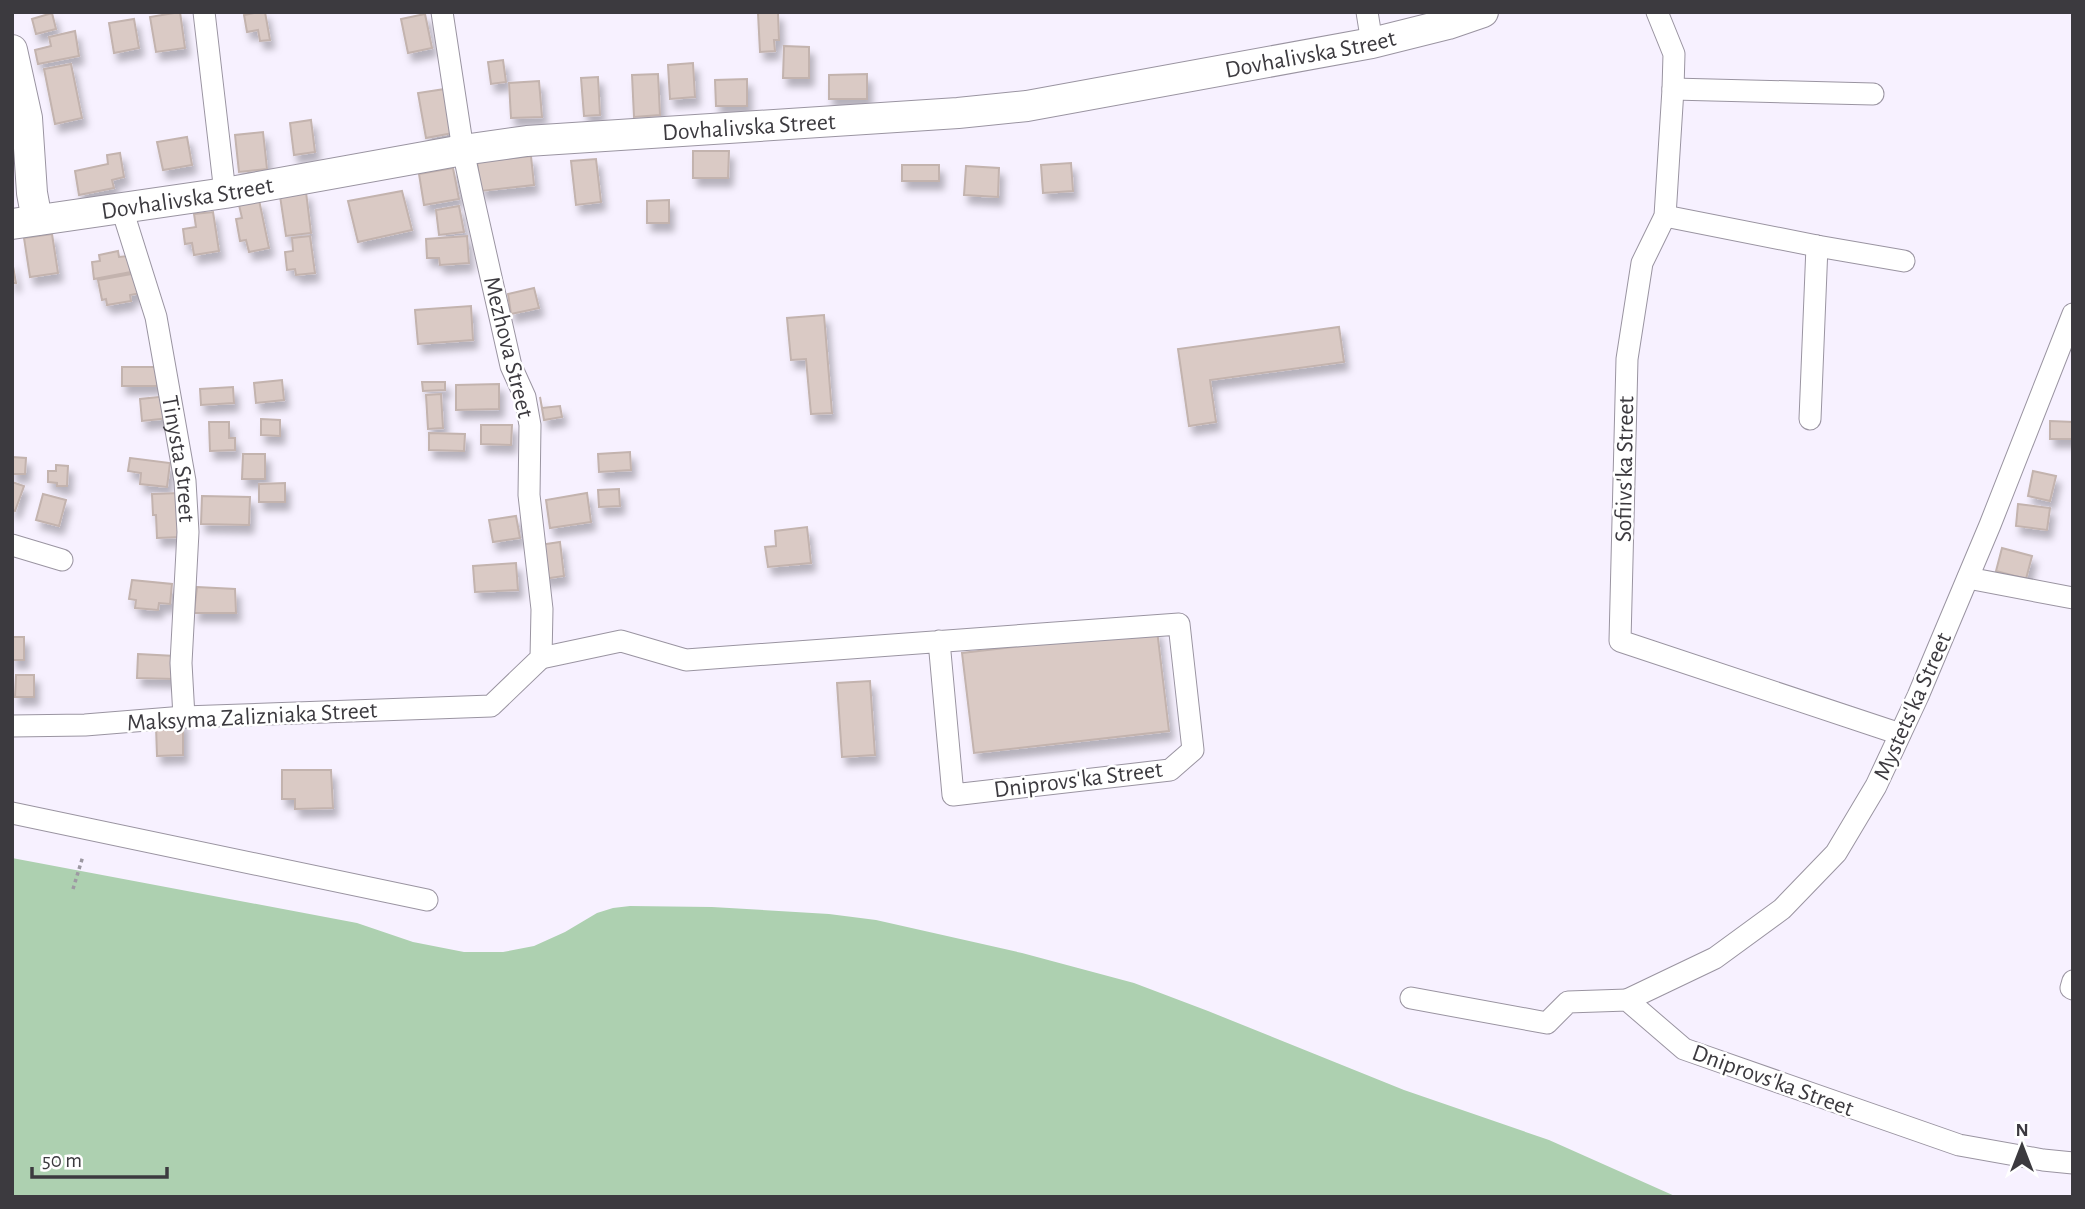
<svg xmlns="http://www.w3.org/2000/svg" width="2085" height="1209" font-family="'Alegreya Sans',sans-serif">
  <style>
    .green { fill: #add0b0 }
    .building { fill: #dacac5; stroke: #c3b3ae; stroke-width: 2; filter: url(#shadow) }
    .lines { fill: none; stroke-linecap: round; stroke-linejoin: round }
    .street-casing { stroke: #9a94a1; stroke-width: 23 }
    .secondary-casing { stroke: #9a94a1; stroke-width: 32 }
    .path { stroke: #9d99a2; stroke-width: 3.5; stroke-dasharray: 3.5 3.5; stroke-linecap: butt }
    .street { stroke: #fff; stroke-width: 21 }
    .secondary { stroke: #fff; stroke-width: 30 }
    .labels { text-anchor: middle; stroke-width: 5; stroke-linejoin: round; paint-order: stroke }
    .street-label { font-size: 24px; fill: #3c3a3f; stroke: #fff }
  </style>
  <defs>
    <filter id="shadow"><feDropShadow dx="4.5" dy="8" stdDeviation="3.5" flood-color="#0004"/></filter>
  </defs>
  <rect width="100%" height="100%" fill="#f7f1ff"/>
  <path class="green" d="M12,858L357,923L413,942L464,952H503L534,946L565,932L597,913L613,908L630,906L712,907L829,914L876,920L1022,953L1134,983L1208,1011L1404,1090L1549,1140L1677,1197H12Z"/>
  <path class="building" d="M180,12L185,48L156,52L150,17Z
    M259,12H265L270,40L260,41L258,30L247,32L244,15Z
    M52,13L56,29L36,34L32,19Z
    M758,13H778L779,40H774L775,51L760,52Z
    M425,14L432,48L408,53L401,19Z
    M134,19L139,48L114,53L109,23Z
    M75,31L79,56L38,64L35,50L51,46L49,37Z
    M784,46L809,47V78H783Z
    M503,60L506,82L491,84L488,62Z
    M693,63L695,97L670,99L668,65Z
    M71,64L82,118L55,124L44,69Z
    M658,74L660,115L634,117L632,75Z
    M867,74V99H829V75Z
    M598,77L600,115L584,116L581,78Z
    M747,79V106H716L715,80Z
    M539,81L542,117L511,118L509,83Z
    M445,89L453,133L426,138L418,93Z
    M311,120L315,152L294,155L290,123Z
    M263,132L267,169L239,172L235,135Z
    M187,137L192,165L163,170L157,142Z
    M693,151H729L728,178H693Z
    M120,153L124,177L112,180L114,188L79,195L75,171L108,164L107,155Z
    M531,156L534,185L481,191L477,162Z
    M596,159L601,202L576,205L571,161Z
    M1071,163L1073,191L1043,193L1041,165Z
    M902,165H939V181H902Z
    M966,166L999,168L998,197L964,195Z
    M453,168L459,199L424,205L419,174Z
    M402,191L412,230L358,242L348,201Z
    M306,192L311,233L286,236L280,196Z
    M259,200L269,248L249,252L246,240L240,241L236,219L242,218L239,205Z
    M669,200V223H647V201Z
    M459,206L464,232L439,235L436,210Z
    M213,212L219,251L194,255L192,243L185,244L183,229L196,227L194,214Z
    M52,234L58,273L30,277L24,238Z
    M310,236L315,273L296,275L295,269L287,270L285,252L293,251L292,238Z
    M467,236L469,263L440,265L439,258H427L426,239Z
    M118,251L119,257L128,256L131,272L94,279L92,262L100,261L99,255Z
    M12,261L16,283H12Z
    M137,273L141,293L130,295L131,301L107,305L106,299L102,300L98,280Z
    M534,288L539,308L511,314L508,294Z
    M471,306L473,340L418,344L415,310Z
    M824,315L832,413L811,414L806,359L791,360L787,318Z
    M1339,327L1344,362L1210,380L1216,422L1189,426L1178,349Z
    M122,367H157V386H122Z
    M282,380L284,400L256,403L254,383Z
    M422,382H445V390L423,391Z
    M499,384V409L456,410V385Z
    M233,387L234,403L201,405L200,389Z
    M441,394L443,428L428,429L426,395Z
    M168,396L170,418L142,421L140,399Z
    M540,397L542,408L560,406L562,417L544,420Z
    M261,419L280,420V436L261,435Z
    M2050,421L2073,422V439H2050Z
    M209,422H229V438H235V450L210,451Z
    M481,425H512L511,445L481,444Z
    M429,433L465,434L464,451L429,450Z
    M630,452L631,470L599,472L598,454Z
    M243,454H265V479H242Z
    M12,457L26,458L25,474H12Z
    M130,458L170,463L167,487L140,484L141,473L128,471Z
    M56,465L68,466L67,486H57V483L48,482V471H56Z
    M2033,471L2056,476L2050,501L2028,496Z
    M12,482L24,486L15,511L12,510Z
    M285,483V502H259V484Z
    M619,489L620,506L599,507L598,490Z
    M180,493L181,537L157,538L156,515H153L152,494Z
    M587,493L591,522L550,528L546,500Z
    M43,494L66,500L59,526L36,520Z
    M202,496L250,497L249,525L201,524Z
    M2018,504L2050,508L2047,530L2016,526Z
    M516,516L520,538L493,542L489,520Z
    M807,527L811,563L768,567L765,547L776,546L775,531Z
    M560,542L564,576L543,579L539,545Z
    M2002,548L2032,556L2026,579L1996,571Z
    M516,563L518,590L475,592L473,566Z
    M132,580L172,584L170,604L159,603L158,610L135,608L136,600L129,599Z
    M197,587L235,589L236,613H194Z
    M1157,630L1169,731L974,753L962,653Z
    M12,637H24V660H12Z
    M138,654L175,656L174,679L137,678Z
    M16,675H34V697H15Z
    M870,681L875,755L842,757L837,683Z
    M183,720V755L157,756L156,726Z
    M282,770H331L333,808L295,809V799H282Z"/>
  <g class="lines">
    <g class="street-casing">
      <g id="street">
        <path d="M204,12L225,193"/>
        <path d="M1367,12L1372,43"/>
        <path d="M1657,12L1674,54L1673,89L1665,216L1642,263L1627,359L1620,641L1900,734"/>
        <path d="M1673,89L1873,94"/>
        <path id="s1" d="M122,209L156,317L185,481L188,532L181,663L184,717"/>
        <path d="M1665,216L1817,246L1904,261"/>
        <path d="M1810,419L1817,246"/>
        <path d="M12,545L62,560"/>
        <path d="M1968,578L2073,598"/>
        <path d="M541,658L621,641L686,660L1179,624L1193,750L1170,770L953,795L939,641"/>
        <path d="M12,726L85,725L184,717L491,706L541,658L542,609L529,495L530,425L525,397L511,366L473,197L463,150L442,12"/>
        <path d="M12,813L427,900"/>
        <path d="M2073,981L2071,988L2073,989"/>
        <path d="M1411,998L1547,1023L1568,1002L1627,1000L1684,1049L1959,1145L2043,1160L2073,1163"/>
        <path d="M1627,1000L1715,958L1782,909L1836,853L1876,786L1918,696L1990,525L2073,314"/>
      </g>
    </g>
    <g class="secondary-casing">
      <g id="secondary">
        <path d="M12,50L27,118L32,193L37,220"/>
        <path id="s2" d="M12,224L225,193L463,150L527,141L958,113L1027,106L1372,43L1448,24L1483,12"/>
      </g>
    </g>
    <path class="path" d="M73,889L83,856"/>
    <use href="#street" class="street"/>
    <use href="#secondary" class="secondary"/>
  </g>
  <g class="labels">
    <g class="street-label">
      <text dy="8" stroke="none"><textPath href="#s2" startOffset="1311">Dovhalivska Street</textPath></text>
      <text dy="8" stroke="none"><textPath href="#s2" startOffset="744">Dovhalivska Street</textPath></text>
      <text dy="8" stroke="none"><textPath href="#s2" startOffset="177">Dovhalivska Street</textPath></text>
      <text transform="translate(509 347) rotate(76)" y="8">Mezhova Street</text>
      <text dy="8" stroke="none"><textPath href="#s1" startOffset="257">Tinysta Street</textPath></text>
      <text transform="translate(1624 469) rotate(-89)" y="8">Sofiivs'ka Street</text>
      <text transform="translate(1912 706) rotate(-66)" y="8">Mystets'ka Street</text>
      <text transform="translate(252 716) rotate(-3)" y="8">Maksyma Zalizniaka Street</text>
      <text transform="translate(1078 779) rotate(-7)" y="8">Dniprovs'ka Street</text>
      <text transform="translate(1773 1080) rotate(20)" y="8">Dniprovs'ka Street</text>
    </g>
  </g>
  <rect width="2085" height="1209" fill="none" stroke="#3c3a3f" stroke-width="28"/>
  <g transform="translate(2022 1146)" stroke="#ffffff" stroke-width="5" paint-order="stroke">
  <path d="M0-5L12 26L0 18L-12 26Z" fill="#3c3a3f"/>
  <text y="-10" font-size="19" font-weight="bold" text-anchor="middle" fill="#3c3a3f">N</text>
  </g>
  <path d="M32 1167v10h135v-10" fill="none" stroke="#3c3a3f" stroke-width="3.5"/>
  <text x="42" y="1167" font-size="21" fill="#3c3a3f" stroke="#ffffff" stroke-width="5" paint-order="stroke">50 m</text>
</svg>
